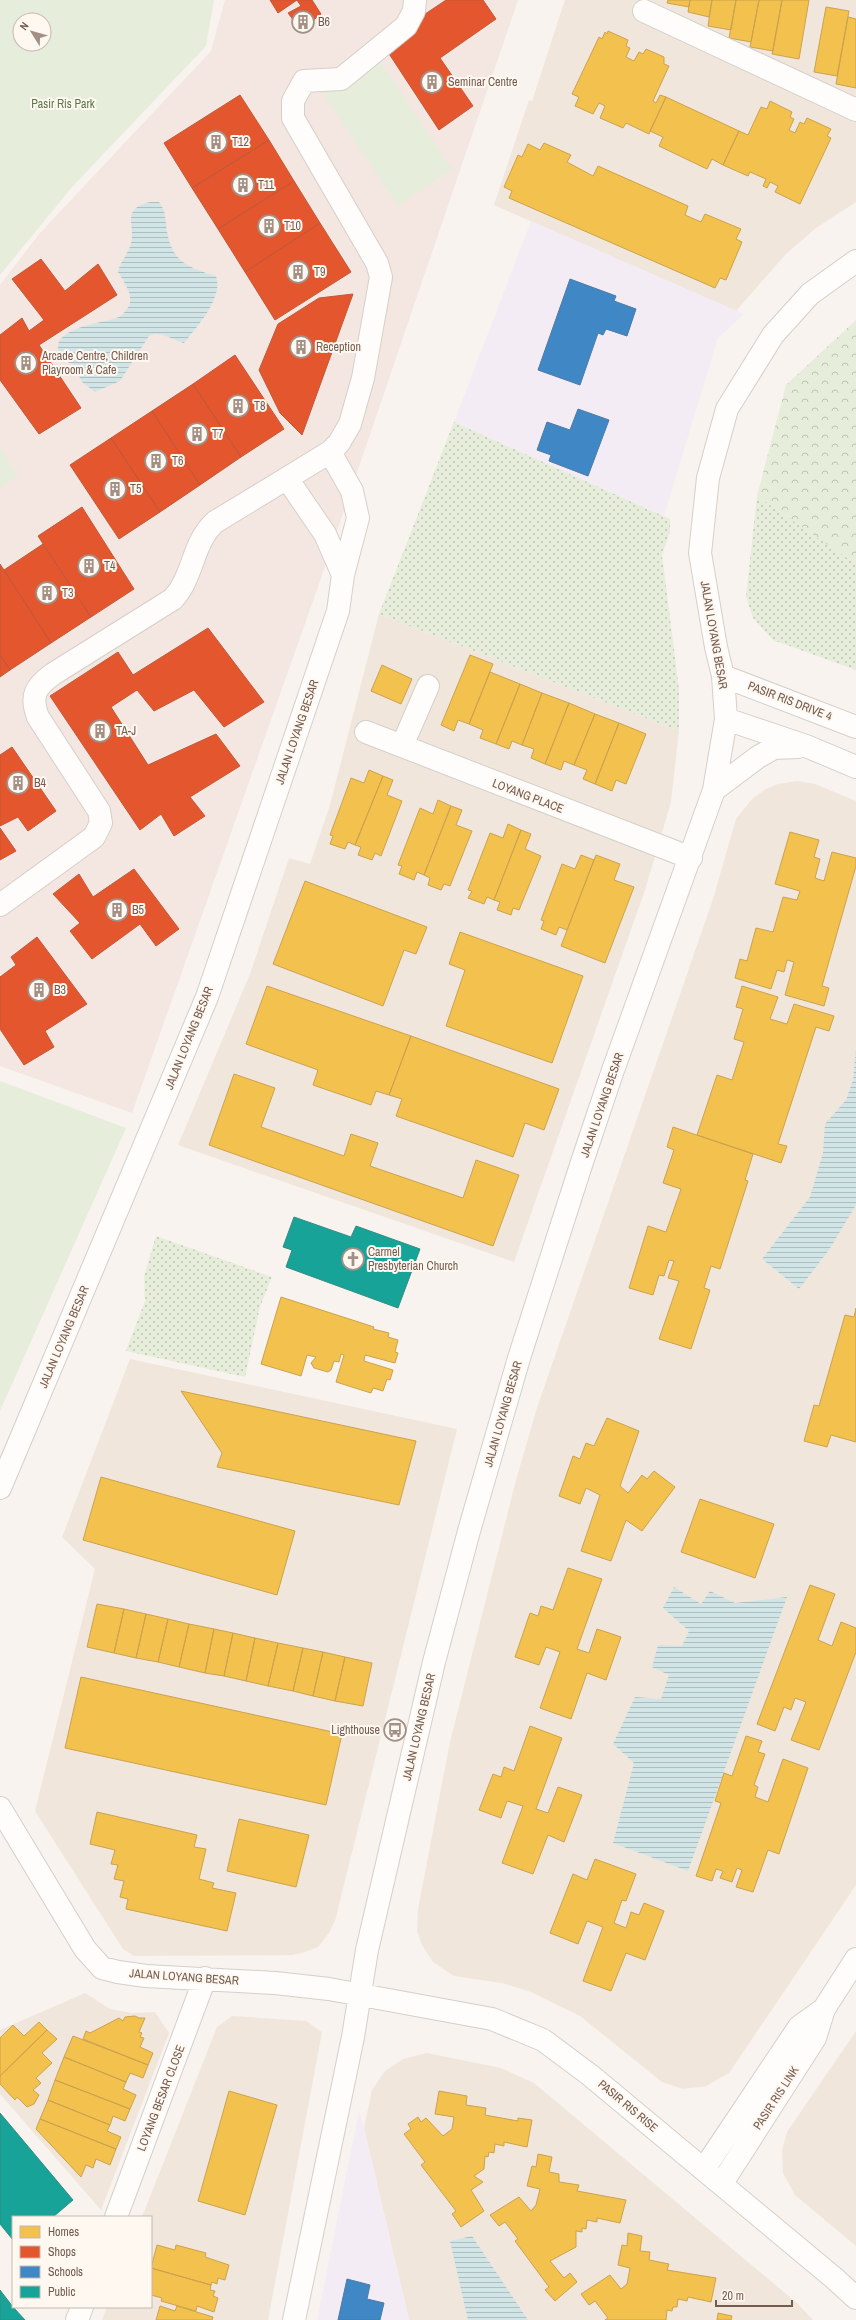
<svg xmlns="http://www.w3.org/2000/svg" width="856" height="2320" font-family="'Archivo Narrow',sans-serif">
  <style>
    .residential { fill: #f0e6dc }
    .commercial { fill: #f4e6e0 }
    .education { fill: #f4ecf4 }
    .grass { fill: url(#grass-dots) }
    .forest { fill: url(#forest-crowns) }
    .green { fill: #e6edda; fill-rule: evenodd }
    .water { fill: url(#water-rules) }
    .homes { fill: #f2c14e; stroke: #cca24e }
    .shops { fill: #e4572e; stroke: #c25838 }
    .schools { fill: #3f88c5; stroke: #4f7aa2 }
    .public { fill: #17a398; stroke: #338d82 }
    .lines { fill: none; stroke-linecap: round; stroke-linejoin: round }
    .minor-casing { stroke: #d5cfc9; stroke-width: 24 }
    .minor { stroke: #fefdfc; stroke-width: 22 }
    .labels { text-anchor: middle; stroke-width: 4; stroke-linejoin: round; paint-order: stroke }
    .poi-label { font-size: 12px; fill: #745b4f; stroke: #fef8f1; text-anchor: start }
    .park-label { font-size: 12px; fill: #587848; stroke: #fef8f1 }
    .street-label { font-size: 12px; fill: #745b4f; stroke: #fef8f1 }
  </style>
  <defs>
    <pattern id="grass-dots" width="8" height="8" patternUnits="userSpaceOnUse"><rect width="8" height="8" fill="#e6edda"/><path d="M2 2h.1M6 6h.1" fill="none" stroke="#bfc3b3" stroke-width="1.8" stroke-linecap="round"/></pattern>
    <pattern id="forest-crowns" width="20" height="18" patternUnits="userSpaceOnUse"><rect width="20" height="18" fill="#e6edda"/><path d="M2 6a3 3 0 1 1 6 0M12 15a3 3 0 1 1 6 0" fill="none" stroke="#bfc3b3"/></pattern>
    <pattern id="water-rules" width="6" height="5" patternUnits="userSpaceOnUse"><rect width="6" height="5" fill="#d1e5e7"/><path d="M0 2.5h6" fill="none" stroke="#aebdbe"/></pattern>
  </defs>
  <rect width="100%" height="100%" fill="#f8f3ee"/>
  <path class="residential" d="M565,0H856V202L816,228L786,254L736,311L494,205L529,100L532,101Z
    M379,614L679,731L671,802L645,890L514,1262L178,1145L250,974L289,858L310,864L330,805Z
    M797,781L815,784L856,801V1885L729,2073L706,2086L683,2089L662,2082L580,2016L531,1992L502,1983L454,1976L433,1962L422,1945L417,1931L418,1909L450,1742L516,1480L537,1408L713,899L736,819L752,799L766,789L778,784Z
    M130,1359L457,1429L335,1921L329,1933L318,1947L305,1952L292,1955L134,1956L123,1949L35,1811L95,1569L62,1537Z
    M85,1993L110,2009L132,2013L155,2012L169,2033L101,2210L0,2094V2030Z
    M232,2016L306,2021L322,2032L268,2320H102L107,2307H151V2217H142L217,2027Z
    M856,2031V2246L795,2195L783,2173L782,2151L787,2132Z
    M427,2053L501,2068L534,2083L797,2303L813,2320H409L364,2128L372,2090L385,2071L403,2059Z"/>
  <path class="commercial" d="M225,0H518L319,584L132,1113L0,1066V285L39,234L211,51Z"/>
  <path class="education" d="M531,221L744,314L718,338L664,516L454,422Z
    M359,2111L364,2128L409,2320H317Z"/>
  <path class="grass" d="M454,422L670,519V532L662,555L679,689V731L379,614Z
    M757,496L856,564V670L773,640L753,618L746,597Z
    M156,1236L272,1277L260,1307L245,1377L126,1351L145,1301L144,1276Z"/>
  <path class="forest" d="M856,320V564L757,496L786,385Z"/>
  <path class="green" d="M0,0H214L206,46L72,187L0,275ZM20,20H44V44H20Z
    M375,54L452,169L398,206L321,91Z
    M0,448L18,476L0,488Z
    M0,1081L126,1128L0,1411Z"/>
  <path class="water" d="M150,202H159C165,210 165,215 166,225C170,259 184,267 216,276C224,297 197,327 184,343C171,340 161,330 149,336L120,381L95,392L82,382L74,365C67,362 59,358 58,349C55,327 105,323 119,317C123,315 129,307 130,303C132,292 123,281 118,272C120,262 128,254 131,244C136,226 120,209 150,202Z
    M856,1049V1205L829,1250L799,1289L762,1259L810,1197L823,1153L825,1124L846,1100L853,1080Z
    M674,1587L701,1604L710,1591L735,1603L787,1597L688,1871L613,1843L634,1763L613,1744L635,1697L661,1699L669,1675L652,1667L658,1645L682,1646L689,1631L663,1608Z
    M472,2236L528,2320H468L450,2241Z"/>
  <path class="homes" d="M668,0H690L689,7L667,3Z
    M690,0H712L709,17L688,12Z
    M712,0H736L731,30L708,26Z
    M736,0H759L751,42L729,38Z
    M759,0H782L773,51L750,47Z
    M782,0H809L799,59L772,54Z
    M826,7L849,11L837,76L814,72Z
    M848,17L856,19V88L836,84Z
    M608,31L628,40L626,46L630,48L626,57L634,61L639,52L643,54L646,49L664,57V64L669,66L653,101L656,103L660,95L666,97L649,134L626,123L623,128L600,118L605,106L599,103L593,114L575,106L579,97L572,94L599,37L602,39L605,32L607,34Z
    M666,97L739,131L723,165L712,159L707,169L659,146L663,137L650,131Z
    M770,101L792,112L790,117L794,119L789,130L795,133L800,122L804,124L807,118L831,129L827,136L831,138L800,204L775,192L778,186L770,182L767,188L763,186L766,179L750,172L748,176L723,165L739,131L748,135L761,107L767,109Z
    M544,143L571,155L567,162L593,176L598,166L688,206L685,215L701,222L705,214L741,229L736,239L742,242L726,280L720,278L715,288L509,198L512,191L504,187L518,155L522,157L528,144L540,150Z
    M470,655L493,664L469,724L458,720L454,731L441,725Z
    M382,665L412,679L401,704L371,691Z
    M490,672L520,684L496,744L480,738L483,730L469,724Z
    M520,684L542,693L522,745L512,741L509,749L496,744Z
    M542,693L569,703L545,764L531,758L534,749L522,745Z
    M569,703L595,714L574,765L564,761L561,770L545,764Z
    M595,714L619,723L595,784L583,779L587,770L574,765Z
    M619,723L646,734L626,784L616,780L612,791L595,784Z
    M369,770L383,776L355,845L348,842L345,849L330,844L333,836L330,835L351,778L364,783Z
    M383,776L393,780L387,795L402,801L381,856L375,853L372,860L358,855L361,847L355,845Z
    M438,800L451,806L424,875L417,872L414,880L399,874L402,866L398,865L420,808L433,814Z
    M451,806L462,810L456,825L472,831L450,886L444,884L441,890L428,885L430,878L424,875Z
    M508,824L521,830L494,900L487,897L484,904L468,898L472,891L468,890L490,833L503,838Z
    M521,830L531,834L525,849L541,856L519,910L513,908L511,915L497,910L500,902L494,900Z
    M790,832L819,840L814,857L820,859L815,878L824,881L832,852L856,858V866L822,986L829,988L824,1006L785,995L794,962L787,960L784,972L777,970L771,989L735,978L740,959L747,961L756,928L773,932L783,897L797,900L800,891L775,884Z
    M581,855L594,860L567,930L559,927L556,935L541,929L544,921L541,920L562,864L575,869Z
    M596,855L620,864L614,880L634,887L605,963L561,946Z
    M305,881L427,927L416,954L404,950L383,1006L273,964Z
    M460,932L583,976L552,1063L446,1026L465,970L449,964Z
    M267,986L411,1036L389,1095L376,1091L371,1105L313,1085L318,1070L246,1044Z
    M742,986L778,997L770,1019L787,1024L794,1004L834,1016L829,1031L816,1027L778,1144L787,1146L781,1163L697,1135L717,1075L732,1080L744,1042L734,1039L743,1009L736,1007Z
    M411,1036L559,1089L544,1130L525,1123L513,1157L396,1116L402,1099L389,1095Z
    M234,1074L275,1088L261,1127L344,1156L351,1134L378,1143L370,1166L463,1198L476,1160L519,1175L493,1246L209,1145Z
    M673,1127L753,1154L745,1180L748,1181L720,1269L711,1266L704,1288L710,1290L691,1349L659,1339L679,1281L668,1278L674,1261L669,1260L664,1276L659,1275L653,1295L629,1288L648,1226L666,1232L681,1189L663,1183L674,1150L667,1147Z
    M281,1297L374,1327L373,1329L389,1333L388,1337L398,1340L395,1352L398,1353L395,1363L365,1355L364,1361L393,1370L390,1380L387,1379L383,1391L373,1388L371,1393L336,1382L344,1355L341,1354L339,1362L334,1361L331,1370L328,1372L314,1368L311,1363L316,1357L307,1355L301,1376L261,1364Z
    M856,1308V1442L831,1435L827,1447L804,1441L814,1405L819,1406L845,1315L854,1317Z
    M181,1391L416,1441L399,1505L217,1467L222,1453Z
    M607,1418L639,1431L620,1486L628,1493L642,1475L647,1479L654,1471L675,1487L642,1531L626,1520L611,1561L581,1551L600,1495L586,1488L580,1504L559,1496L573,1456L580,1459L586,1443L594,1446Z
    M101,1477L295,1531L277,1595L83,1540Z
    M700,1499L774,1524L755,1578L681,1552Z
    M568,1568L602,1579L577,1649L589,1653L597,1629L621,1637L606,1680L587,1673L571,1719L540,1708L560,1652L546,1647L539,1665L515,1657L530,1613L538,1616L541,1606L553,1610Z
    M810,1585L835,1594L818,1640L832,1646L841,1622L856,1628V1652L819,1750L791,1740L806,1702L795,1698L791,1710L784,1707L775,1731L757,1724Z
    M97,1604L124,1609L114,1653L87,1647Z
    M124,1609L146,1614L136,1658L114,1653Z
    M146,1614L168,1619L158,1662L136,1658Z
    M168,1619L189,1624L179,1667L158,1662Z
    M189,1624L214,1629L205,1673L179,1667Z
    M214,1629L233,1633L224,1676L205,1673Z
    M233,1633L255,1638L246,1681L224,1676Z
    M255,1638L278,1643L268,1686L246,1681Z
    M278,1643L303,1648L293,1691L268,1686Z
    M303,1648L323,1652L313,1696L293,1691Z
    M323,1652L345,1657L335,1701L313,1696Z
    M345,1657L372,1663L363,1706L335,1701Z
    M81,1677L342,1734L326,1805L65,1748Z
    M530,1726L562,1738L536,1809L548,1813L558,1787L582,1795L564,1842L548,1835L533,1874L502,1863L523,1806L507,1801L501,1818L479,1810L493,1774L501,1777L504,1767L514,1771Z
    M746,1736L762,1741L758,1752L765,1754L754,1785L758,1787L755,1797L768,1802L783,1759L808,1768L779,1854L768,1850L753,1892L736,1887L742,1870L737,1868L732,1882L720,1878L723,1871L716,1869L712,1881L696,1876L721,1803L715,1801L724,1773L732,1776Z
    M97,1812L197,1835L194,1847L206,1849L199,1879L214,1883L212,1888L236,1893L227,1931L126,1909L128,1899L120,1897L124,1881L114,1879L118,1865L111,1864L115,1850L90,1844Z
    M239,1819L309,1835L296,1887L227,1871Z
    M595,1859L636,1874L626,1901L622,1900L614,1923L626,1928L631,1912L639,1915L644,1903L664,1911L645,1960L626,1953L611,1991L583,1981L603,1927L587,1921L578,1944L550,1933L573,1874L587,1880Z
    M135,2016L139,2018H145L139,2032L142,2033L140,2037L144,2038L140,2047L153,2053L148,2065L83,2039L86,2031L90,2033L119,2018L123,2021L125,2017Z
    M39,2022L47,2030L0,2076V2038L13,2025L24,2036Z
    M47,2030L57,2039L42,2053L52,2063L36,2078L41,2083L33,2090L39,2095L34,2104L27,2107L17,2097L15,2100L0,2084V2076Z
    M73,2036L148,2065L143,2078L130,2073L126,2082L64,2057Z
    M64,2057L126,2082L123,2089L136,2095L130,2109L55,2080Z
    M55,2080L130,2109L125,2121L113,2116L110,2125L48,2100Z
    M229,2091L277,2105L245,2215L198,2201Z
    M439,2091L467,2096L466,2105L486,2108L485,2115L518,2121V2118L532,2120L527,2147L504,2142V2146L495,2144L494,2153L489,2152L488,2157L485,2156L484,2169L474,2176L483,2182L471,2190L484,2211L461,2227L452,2214L456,2211L421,2165L425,2162L404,2134L411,2129L408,2124L418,2117L421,2122L426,2118L443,2136L452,2129L454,2117L435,2114Z
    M48,2100L110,2125L107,2131L121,2137L116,2149L40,2119Z
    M40,2119L116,2149L110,2165L96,2159L93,2168L86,2165L81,2177L36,2129Z
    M538,2154L552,2157L549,2172L559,2174V2182L579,2185L577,2191L626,2200L620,2223L597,2218V2222L587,2220L586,2229L582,2228V2232L576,2231V2247L550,2261L564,2278L570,2273L577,2282L555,2301L545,2290L549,2287L515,2241L518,2239L505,2222L499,2226L490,2215L519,2197L531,2211L536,2205L540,2189L527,2186L532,2166L536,2167Z
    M628,2233L642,2236L640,2251L650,2252L649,2260L669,2264L667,2270L716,2278L711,2302L688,2297L687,2301L678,2299L677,2307H673L672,2311L667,2310L666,2320H605L608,2318L595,2301L589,2305L581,2294L610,2275L621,2289L627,2284L630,2268L618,2265L622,2245L627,2246Z
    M157,2245L175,2250L176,2245L206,2253L205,2257L229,2265L225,2280L218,2278L217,2284L212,2282L211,2285L151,2268Z
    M151,2268L211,2285L210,2290L215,2291L213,2296L218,2298L214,2312L197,2306L196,2311L161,2301L162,2298L151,2295Z
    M160,2306L175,2311L177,2306L213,2317L212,2320H156Z
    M718,2313L732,2316L731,2320H717Z"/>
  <path class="shops" d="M270,0H312L321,14L301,30L288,13L301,6L297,0L278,13Z
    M446,0H483L496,19L440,58L473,106L439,130L382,43Z
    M240,95L269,140L192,188L164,143Z
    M269,140L294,181L218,229L192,188Z
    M294,181L320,223L245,272L218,229Z
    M320,223L351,272L275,320L245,272Z
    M41,259L65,291L98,264L117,295L39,345L81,408L39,434L0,380V335L22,318L29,331L44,320L12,279Z
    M353,294L302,435L280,413L259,370L278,324L319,298Z
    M235,355L284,429L241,457L193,384Z
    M193,384L241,457L200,485L152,411Z
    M152,411L200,485L160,512L111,438Z
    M111,438L160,512L119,539L70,465Z
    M82,507L134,589L91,617L38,536Z
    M43,544L91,617L51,643L4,570Z
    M0,564L51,643L10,670L0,655Z
    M208,628L264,702L224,727L194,690L154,711L137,690L111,707L148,765L216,734L240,766L190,797L205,816L174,836L161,814L140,830L50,696L118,652L133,675Z
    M0,655L10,670L0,677Z
    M12,747L56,811L28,831L18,817L0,826V755Z
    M0,828L16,851L0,860Z
    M134,869L179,929L156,946L140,924L92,959L70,931L80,923L53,894L79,874L93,897Z
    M37,937L87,1004L45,1031L54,1047L24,1065L0,1029V977L16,965L11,957Z"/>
  <path class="schools" d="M570,279L616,296L614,301L636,309L627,336L606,329L603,335L598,333L580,385L538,370Z
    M578,409L609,420L588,476L549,461L551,455L537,450L547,422L570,430Z
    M347,2279L370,2285L367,2299L384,2303L380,2320H338Z"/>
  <path class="public" d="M294,1217L351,1237L356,1226L420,1249L398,1308L286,1267L292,1250L283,1247Z
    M0,2113L73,2200L53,2217H13V2240L0,2224Z
    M0,2290L13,2307L25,2320H0Z"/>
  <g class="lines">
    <g class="minor-casing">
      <path id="minor" d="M644,11L856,110
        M288,480L325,534L343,575
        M723,676L856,727
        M726,719L806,746L856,767
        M366,732L691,858
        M402,746L428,686
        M714,790L758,757L774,748L798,747
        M0,905L94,837L101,823L99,811L38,717C30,696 35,687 53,674L173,599C194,576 192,543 215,522L330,452L339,443L350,424L363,378L381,277L377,263L293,118V101L304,81L341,79L406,26L414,11L415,0
        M0,1488L207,997L338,611L343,575L358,518L352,491L330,452
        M0,1808L85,1949L102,1968L118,1972L146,1976L275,1983L329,1989L492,2019L543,2040L590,2075L834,2278L856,2298
        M704,2169L799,2027L824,2009
        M722,2183L815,2038L824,2009L856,1959
        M116,2217L205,1978
        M77,2320L82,2307
        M294,2320L353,2037L367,1950L434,1662L469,1531L519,1358L582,1162L612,1073L714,790L726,719L723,676L716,647L700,553L708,478L727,409L773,335L810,294L856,261"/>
    </g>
    <use href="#minor" class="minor"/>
  </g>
  <defs>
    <g id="building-ring" transform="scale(1.15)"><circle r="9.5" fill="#fef8f1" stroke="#a29087" stroke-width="1.5"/><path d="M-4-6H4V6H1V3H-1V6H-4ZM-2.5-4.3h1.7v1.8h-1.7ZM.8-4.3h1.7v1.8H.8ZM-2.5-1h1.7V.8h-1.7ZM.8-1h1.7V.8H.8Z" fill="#a29087"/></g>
    <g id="church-ring" transform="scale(1.15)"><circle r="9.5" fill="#fef8f1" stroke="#a29087" stroke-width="1.5"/><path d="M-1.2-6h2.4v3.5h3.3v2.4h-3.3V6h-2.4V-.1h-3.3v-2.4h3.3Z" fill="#a29087"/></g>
    <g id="bus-ring" transform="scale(1.15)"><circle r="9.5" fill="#fef8f1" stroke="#a29087" stroke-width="1.5"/><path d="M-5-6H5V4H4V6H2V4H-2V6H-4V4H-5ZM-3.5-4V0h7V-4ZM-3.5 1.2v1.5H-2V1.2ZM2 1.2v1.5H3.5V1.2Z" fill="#a29087"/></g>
  </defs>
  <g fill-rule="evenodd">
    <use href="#building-ring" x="303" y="22"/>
    <use href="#building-ring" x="432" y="82"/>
    <use href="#building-ring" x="216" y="142"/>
    <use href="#building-ring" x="243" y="185"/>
    <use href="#building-ring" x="269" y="226"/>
    <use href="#building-ring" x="298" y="272"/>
    <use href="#building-ring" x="301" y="347"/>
    <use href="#building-ring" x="26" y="363"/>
    <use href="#building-ring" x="238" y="406"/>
    <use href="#building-ring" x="197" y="434"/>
    <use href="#building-ring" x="156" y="461"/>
    <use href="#building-ring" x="115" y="489"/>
    <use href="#building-ring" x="89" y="566"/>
    <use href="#building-ring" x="47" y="593"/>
    <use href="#building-ring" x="100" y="731"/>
    <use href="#building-ring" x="18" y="783"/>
    <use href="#building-ring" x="117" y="910"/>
    <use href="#building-ring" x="39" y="990"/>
    <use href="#church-ring" x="353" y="1259"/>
    <use href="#bus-ring" x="395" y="1730"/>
  </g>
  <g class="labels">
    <g class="poi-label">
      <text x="318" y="26">B6</text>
      <text x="448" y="86">Seminar Centre</text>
      <text x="232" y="146">T12</text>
      <text x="258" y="189">T11</text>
      <text x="284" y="230">T10</text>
      <text x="314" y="276">T9</text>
      <text x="316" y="351">Reception</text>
      <text x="42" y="360">Arcade Centre, Children<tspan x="42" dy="14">Playroom &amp; Cafe</tspan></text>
      <text x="254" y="410">T8</text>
      <text x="212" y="438">T7</text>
      <text x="172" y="465">T6</text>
      <text x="130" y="493">T5</text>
      <text x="104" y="570">T4</text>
      <text x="62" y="597">T3</text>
      <text x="116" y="735">TA-J</text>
      <text x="34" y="787">B4</text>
      <text x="132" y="914">B5</text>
      <text x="54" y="994">B3</text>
      <text x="368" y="1256">Carmel<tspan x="368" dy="14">Presbyterian Church</tspan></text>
      <text x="380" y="1734" text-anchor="end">Lighthouse</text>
    </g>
    <g class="park-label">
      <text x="63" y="108">Pasir Ris Park</text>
    </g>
    <g class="street-label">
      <text transform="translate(714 635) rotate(80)" y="4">JALAN LOYANG BESAR</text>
      <text transform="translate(790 701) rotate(21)" y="4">PASIR RIS DRIVE 4</text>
      <text transform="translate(297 732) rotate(-71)" y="4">JALAN LOYANG BESAR</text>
      <text transform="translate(528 796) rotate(21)" y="4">LOYANG PLACE</text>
      <text transform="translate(189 1038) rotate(-68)" y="4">JALAN LOYANG BESAR</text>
      <text transform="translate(602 1105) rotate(-71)" y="4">JALAN LOYANG BESAR</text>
      <text transform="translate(64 1337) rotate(-67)" y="4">JALAN LOYANG BESAR</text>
      <text transform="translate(503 1414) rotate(-74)" y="4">JALAN LOYANG BESAR</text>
      <text transform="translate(419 1727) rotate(-77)" y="4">JALAN LOYANG BESAR</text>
      <text transform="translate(184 1977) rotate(4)" y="4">JALAN LOYANG BESAR</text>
      <text transform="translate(161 2098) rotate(-69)" y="4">LOYANG BESAR CLOSE</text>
      <text transform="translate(776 2098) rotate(-57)" y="4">PASIR RIS LINK</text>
      <text transform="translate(628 2106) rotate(40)" y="4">PASIR RIS RISE</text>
    </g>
  </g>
  <rect x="12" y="2216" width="140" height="92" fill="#fef8f1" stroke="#c7b9b0"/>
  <rect x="20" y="2226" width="20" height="12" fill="#f2c14e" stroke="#c7b9b0"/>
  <text x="48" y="2236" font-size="12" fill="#745b4f">Homes</text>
  <rect x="20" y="2246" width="20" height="12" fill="#e4572e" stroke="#c7b9b0"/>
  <text x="48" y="2256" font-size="12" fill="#745b4f">Shops</text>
  <rect x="20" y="2266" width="20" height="12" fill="#3f88c5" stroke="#c7b9b0"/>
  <text x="48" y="2276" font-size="12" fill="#745b4f">Schools</text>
  <rect x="20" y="2286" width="20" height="12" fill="#17a398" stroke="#c7b9b0"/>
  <text x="48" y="2296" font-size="12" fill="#745b4f">Public</text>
  <g transform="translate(32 32) rotate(307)"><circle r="19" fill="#fef8f1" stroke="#c7b9b0"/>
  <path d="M0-3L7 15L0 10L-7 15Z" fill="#a29087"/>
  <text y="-6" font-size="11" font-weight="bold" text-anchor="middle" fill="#745b4f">N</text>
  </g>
  <path d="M716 2300v6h76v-6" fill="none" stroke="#745b4f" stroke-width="2"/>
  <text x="722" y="2300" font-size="12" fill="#745b4f" stroke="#fef8f1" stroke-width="3" paint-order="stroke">20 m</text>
</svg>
